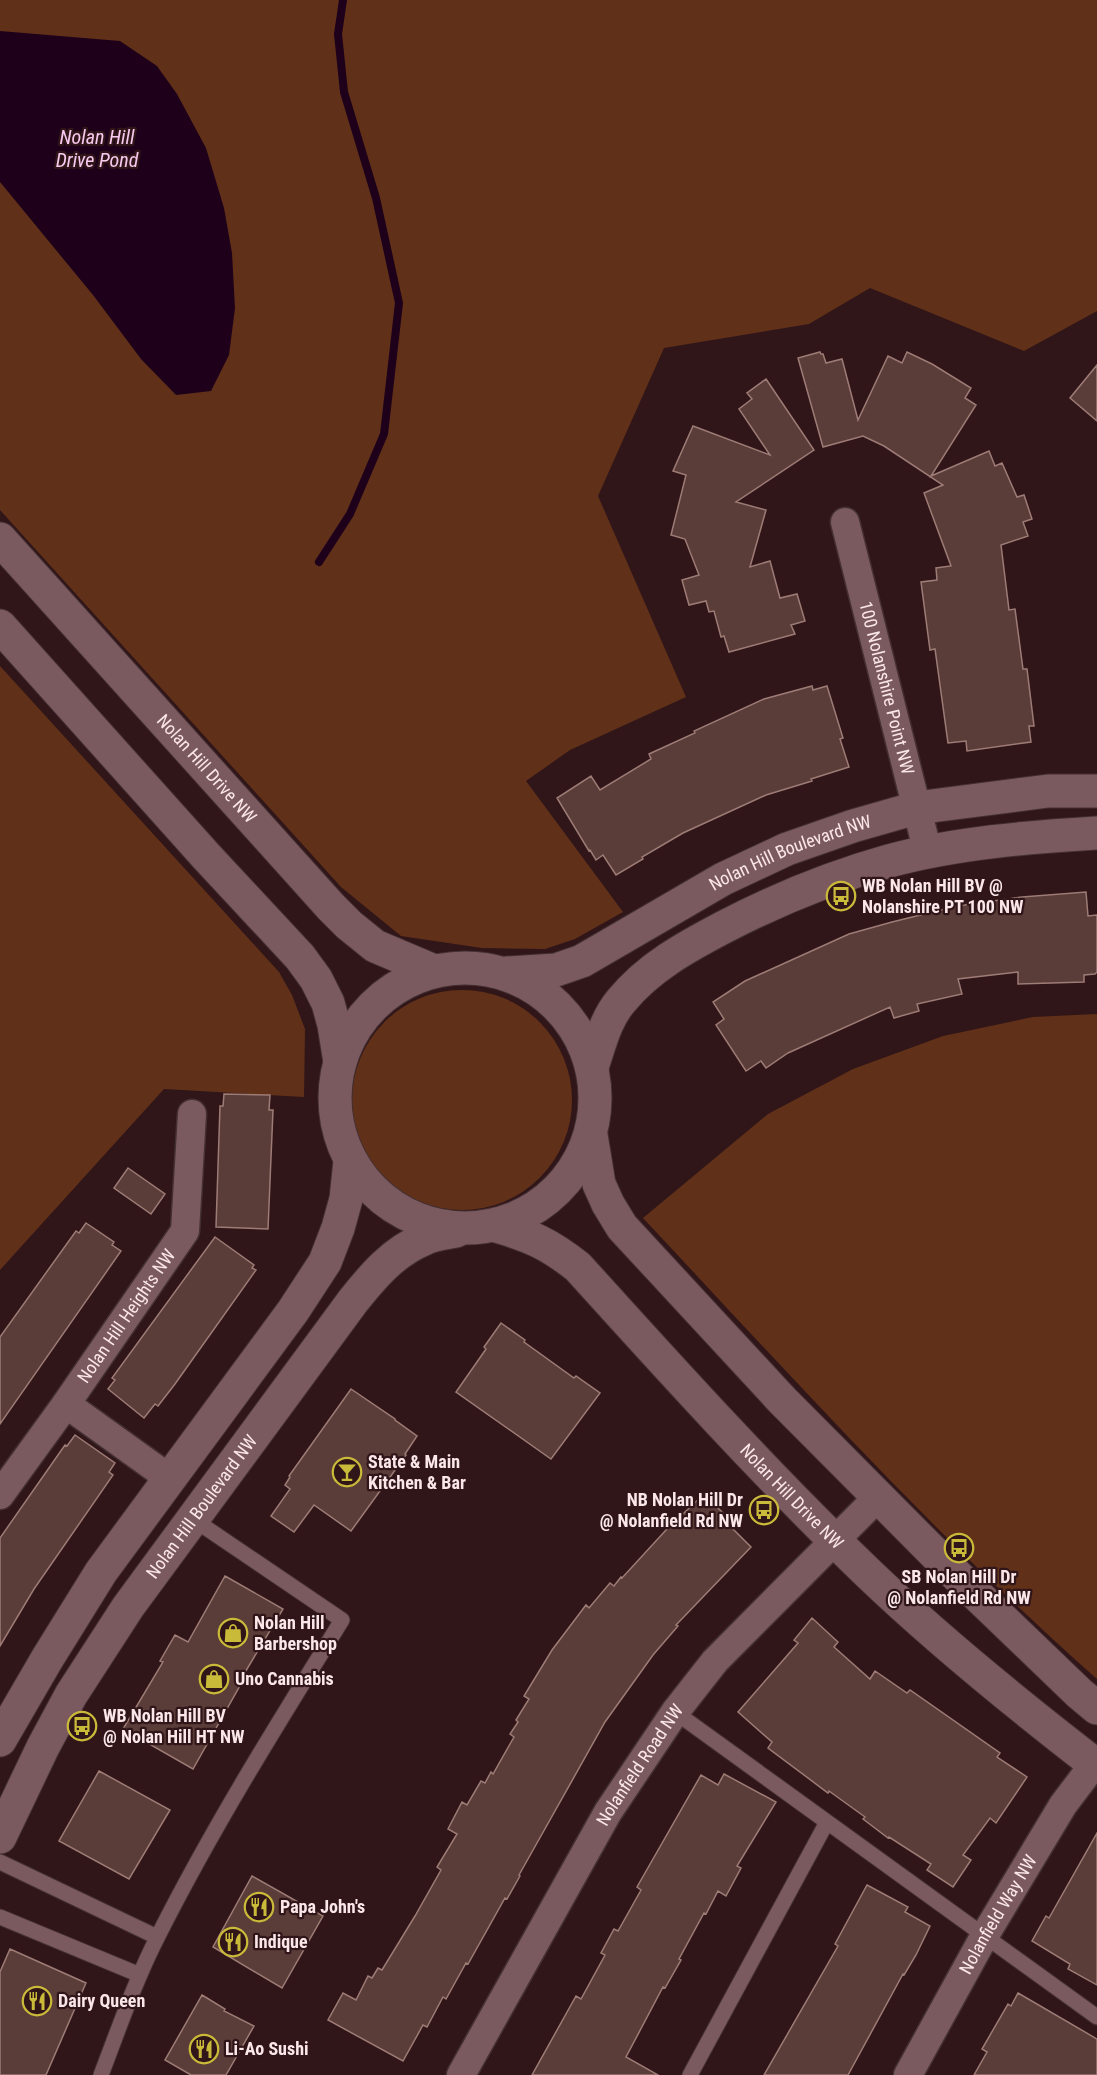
<svg xmlns="http://www.w3.org/2000/svg" width="1097" height="2075" font-family="'Roboto Condensed',sans-serif">
  <style>
    .green { fill: #603118 }
    .water { fill: #1e001a }
    .lines { fill: none; stroke-linecap: round; stroke-linejoin: round }
    .stream { stroke: #1e001a; stroke-width: 8 }
    .building { fill: #5a3c38; stroke: #9e7c76; stroke-width: 1.5 }
    .service-casing { stroke: #443033; stroke-width: 17 }
    .minor-casing { stroke: #443033; stroke-width: 31 }
    .tertiary-casing { stroke: #443033; stroke-width: 35 }
    .service { stroke: #7b5a5f; stroke-width: 15 }
    .minor { stroke: #7b5a5f; stroke-width: 28 }
    .tertiary { stroke: #7b5a5f; stroke-width: 33 }
    .labels { text-anchor: middle; stroke-width: 4.5; stroke-linejoin: round; paint-order: stroke }
    .street-label { font-size: 18px; fill: #fbe7e9; stroke: #301519 }
    .poi-label { font-size: 18px; font-weight: bold; fill: #fbe7e9; stroke: #301519; text-anchor: start }
    .water-label { font-size: 20px; font-style: italic; fill: #f9caf0; stroke: #301519 }
  </style>
  <rect width="100%" height="100%" fill="#301519"/>
  <path class="green" d="M0,0H1097V311L1024,351L870,288L809,324L664,348L598,496L686,697L570,750L526,781L623,912L575,939L545,949L482,948L401,936L341,887L0,510Z
    M0,666L279,972L292,995L305,1029L304,1097L164,1089L0,1270Z
    M352 1100a110 110 0 1 1 220 0a110 110 0 1 1-220 0Z
    M1097,1014V1679C935,1536 790,1375 643,1218L768,1114L853,1069L943,1036L1033,1017Z"/>
  <path class="water" d="M0,31L120,41L157,66L177,94L206,148L224,208L232,253L235,308L229,355L211,391L176,395L141,359L93,295L0,182Z"/>
  <g class="lines">
    <path class="stream" d="M319,562L350,514L384,434L399,303L376,198L344,92L338,34L343,0"/>
  </g>
  <path class="building" d="M820,352L821,354H823L826,363L842,359L858,420L888,356L902,363L907,352L932,364L971,388L965,398L976,405L931,476L989,451L995,466L1002,463L1017,497L1024,495L1032,519L1023,522L1028,536L1001,545L1009,610L1015,609L1023,669H1027L1034,726H1029L1031,742L967,751L966,741L948,743L935,649L930,650L921,582L937,580L936,568L951,566L924,493L943,485L884,446L863,436L823,447L798,358Z
    M1097,365V421L1070,398Z
    M766,379L814,450L736,502L766,510L750,567L770,561L780,598L797,594L805,621L791,625L795,634L729,652L724,636L721,637L714,611L709,612L706,601L689,605L682,580L699,575L685,539L671,535L686,475L673,471L693,426L770,455L739,409L752,399L747,393Z
    M812,686L813,690L827,686L843,738L840,739L849,767L811,779L812,781L766,795L683,833L642,857L643,859L616,875L603,855L596,860L590,850L589,851L557,798L591,776L600,790L651,759L649,754L695,733L694,731L764,699Z
    M1086,892L1088,916L1097,915V972L1095,974L1084,975V982L1018,984V972L958,979L962,994L917,1004L919,1011L894,1018L890,1007L788,1053L766,1068L761,1061L746,1071L716,1025L724,1019L713,1002L745,981L849,934L892,922L957,906L1022,897Z
    M224,1094L270,1095L269,1110H273L268,1229L216,1227L220,1106H223Z
    M128,1168L165,1194L151,1214L114,1188Z
    M86,1223L114,1242L112,1245L121,1251L0,1424V1337L76,1231L79,1233Z
    M215,1237L254,1265L252,1268L256,1270L175,1384L158,1406L155,1404L144,1418L108,1389L115,1380L112,1378Z
    M501,1323L525,1340L524,1342L574,1378L576,1376L600,1393L551,1459L456,1392L486,1349L484,1347Z
    M351,1389L395,1419V1420L417,1436L405,1454L406,1455L351,1531L314,1505L294,1532L271,1516L290,1489L285,1485L290,1477L289,1476Z
    M75,1435L115,1463L109,1472L113,1475L34,1589L0,1646V1538L65,1445L67,1446Z
    M704,1494L736,1526L733,1529L751,1547L676,1625L678,1626L653,1655L605,1722L519,1875L520,1876L507,1899L505,1898L468,1964L466,1963L446,1999L443,1997L427,2027L423,2025L403,2061L328,2020L343,1993L356,2000L368,1976L372,1978L378,1968L382,1970L415,1916L441,1870L437,1867L457,1834L448,1829L462,1802L467,1805L481,1781L485,1783L491,1772L493,1774L514,1737L510,1734L518,1722L516,1720L529,1699L524,1696L552,1650L586,1605L589,1608L610,1583L614,1586L621,1577L622,1578L666,1530Z
    M225,1576L283,1609L244,1674L246,1675L193,1769L123,1729L163,1662L160,1661L175,1635L188,1642Z
    M812,1618L838,1642L834,1647L870,1679L875,1671L907,1693L910,1690L1000,1753L997,1757L1027,1777L996,1823L990,1818L963,1855L971,1860L953,1887L927,1870L931,1864L889,1837L888,1838L863,1819L865,1817L829,1791L828,1793L768,1748L772,1742L738,1712L798,1643L794,1640Z
    M99,1771L170,1810L129,1879L59,1841Z
    M724,1774L776,1802L737,1866L741,1868L726,1896L718,1891L706,1914L704,1913L679,1959L681,1960L665,1988L663,1987L626,2057L658,2075H532L576,1996L581,1999L605,1955L601,1953L614,1929L618,1931L641,1890L637,1887L701,1775L718,1785Z
    M1097,1833V1985L1068,1969L1070,1964L1032,1941L1046,1916L1049,1918Z
    M252,1876L323,1916L282,1988L213,1947Z
    M867,1885L908,1907L905,1912L930,1926L916,1955L904,1975L903,1974L848,2075H764L838,1946L835,1944Z
    M10,1949L86,1983L46,2075H0V1972Z
    M1018,1993L1097,2039V2075H974L987,2052L982,2049L1008,2004L1011,2006Z
    M202,1995L225,2009L224,2011L254,2026L226,2075H191L165,2060Z"/>
  <g class="lines">
    <g class="service-casing">
      <path id="service" d="M675,1712L1097,2017
        M0,1862L157,1937
        M0,1917L140,1975
        M101,2075C119,2028 135,1981 158,1936C213,1827 278,1723 342,1620L193,1519
        M690,2075L827,1822"/>
    </g>
    <g class="minor-casing">
      <g id="minor">
        <path id="s1" d="M845,522L928,853"/>
        <path d="M66,1404L169,1478"/>
        <path id="s2" d="M0,1495L66,1404L185,1231L192,1114"/>
        <path id="s3" d="M461,2075L608,1812L675,1712L715,1661L878,1497"/>
        <path id="s4" d="M908,2075L985,1935L1063,1805L1097,1760"/>
      </g>
    </g>
    <g class="tertiary-casing">
      <g id="tertiary">
        <path id="s5" d="M0,539L331,907L349,925L375,946L434,971"/>
        <path d="M0,626L206,856L300,957L316,979L328,1003L334,1025L340,1062"/>
        <circle cx="465" cy="1098" r="130"/>
        <path id="s6" d="M507,973L556,970L582,961L723,879L787,849L853,826L916,808L1048,791H1097"/>
        <path d="M592,1067C600,1044 605,1020 621,1001C649,967 686,947 724,927C776,900 832,877 889,861C955,843 1029,837 1097,833"/>
        <path d="M591,1135L599,1184L608,1204L622,1227L782,1400L950,1569L1079,1693L1097,1708"/>
        <path id="s7" d="M496,1226C531,1236 549,1244 578,1267C672,1371 767,1476 868,1573C940,1642 1018,1705 1097,1766"/>
        <path d="M0,1740L47,1659L101,1572L293,1311L325,1262L338,1228L346,1199L350,1161"/>
        <path id="s8" d="M0,1837L43,1747L71,1695L128,1607L353,1301C373,1276 393,1252 424,1239C433,1234 445,1233 456,1231"/>
      </g>
    </g>
    <use href="#service" class="service"/>
    <use href="#minor" class="minor"/>
    <use href="#tertiary" class="tertiary"/>
  </g>
  <defs>
    <g id="bus-ring" transform="scale(1.5)"><circle r="9.5" fill="#301519" stroke="#caba3a" stroke-width="1.5"/><path d="M-5-6H5V4H4V6H2V4H-2V6H-4V4H-5ZM-3.5-4V0h7V-4ZM-3.5 1.2v1.5H-2V1.2ZM2 1.2v1.5H3.5V1.2Z" fill="#caba3a"/></g>
    <g id="bar-ring" transform="scale(1.5)"><circle r="9.5" fill="#301519" stroke="#caba3a" stroke-width="1.5"/><path d="M-6-5H6L.8 .8V4.5H3.5V6h-7V4.5H-.8V.8Z" fill="#caba3a"/></g>
    <g id="shop-ring" transform="scale(1.5)"><circle r="9.5" fill="#301519" stroke="#caba3a" stroke-width="1.5"/><path d="M-5-2.5h2.3a2.7 3.5 0 0 1 5.4 0H5L5.5 6h-11ZM-1.5-2.5h3a1.5 2.3 0 0 0-3 0Z" fill="#caba3a"/></g>
    <g id="restaurant-ring" transform="scale(1.5)"><circle r="9.5" fill="#301519" stroke="#caba3a" stroke-width="1.5"/><path d="M-5-6h1v4h1v-4h1v4h1v-4h1v5L-1.5 .5V6h-2V.5L-5-1ZM5-6V6H3V1.5H1.5Q1.5-4 5-6Z" fill="#caba3a"/></g>
  </defs>
  <g fill-rule="evenodd">
    <use href="#bus-ring" x="841" y="896"/>
    <use href="#bar-ring" x="347" y="1472"/>
    <use href="#bus-ring" x="764" y="1510"/>
    <use href="#bus-ring" x="959" y="1548"/>
    <use href="#shop-ring" x="233" y="1633"/>
    <use href="#shop-ring" x="214" y="1679"/>
    <use href="#bus-ring" x="82" y="1726"/>
    <use href="#restaurant-ring" x="259" y="1907"/>
    <use href="#restaurant-ring" x="233" y="1942"/>
    <use href="#restaurant-ring" x="37" y="2001"/>
    <use href="#restaurant-ring" x="204" y="2049"/>
  </g>
  <g class="labels">
    <g class="street-label">
      <text dy="6" stroke="none"><textPath href="#s1" startOffset="171">100 Nolanshire Point NW</textPath></text>
      <text dy="6" stroke="none"><textPath href="#s5" startOffset="309">Nolan Hill Drive NW</textPath></text>
      <text dy="6" stroke="none"><textPath href="#s6" startOffset="312">Nolan Hill Boulevard NW</textPath></text>
      <text dy="6" stroke="none"><textPath href="#s2" startOffset="219">Nolan Hill Heights NW</textPath></text>
      <text dy="6" stroke="none"><textPath href="#s7" startOffset="406">Nolan Hill Drive NW</textPath></text>
      <text dy="6" stroke="none"><textPath href="#s8" startOffset="388">Nolan Hill Boulevard NW</textPath></text>
      <text dy="6" stroke="none"><textPath href="#s3" startOffset="358">Nolanfield Road NW</textPath></text>
      <text dy="6" stroke="none"><textPath href="#s4" startOffset="184">Nolanfield Way NW</textPath></text>
    </g>
    <g class="poi-label">
      <text x="862" y="892">WB Nolan Hill BV @<tspan x="862" dy="21">Nolanshire PT 100 NW</tspan></text>
      <text x="368" y="1468">State &amp; Main<tspan x="368" dy="21">Kitchen &amp; Bar</tspan></text>
      <text x="743" y="1506" text-anchor="end">NB Nolan Hill Dr<tspan x="743" dy="21">@ Nolanfield Rd NW</tspan></text>
      <text x="959" y="1583" text-anchor="middle">SB Nolan Hill Dr<tspan x="959" dy="21">@ Nolanfield Rd NW</tspan></text>
      <text x="254" y="1629">Nolan Hill<tspan x="254" dy="21">Barbershop</tspan></text>
      <text x="235" y="1685">Uno Cannabis</text>
      <text x="103" y="1722">WB Nolan Hill BV<tspan x="103" dy="21">@ Nolan Hill HT NW</tspan></text>
      <text x="280" y="1913">Papa John's</text>
      <text x="254" y="1948">Indique</text>
      <text x="58" y="2007">Dairy Queen</text>
      <text x="225" y="2055">Li-Ao Sushi</text>
    </g>
    <g class="water-label">
      <text x="97" y="144">Nolan Hill<tspan x="97" dy="23">Drive Pond</tspan></text>
    </g>
  </g>
</svg>
